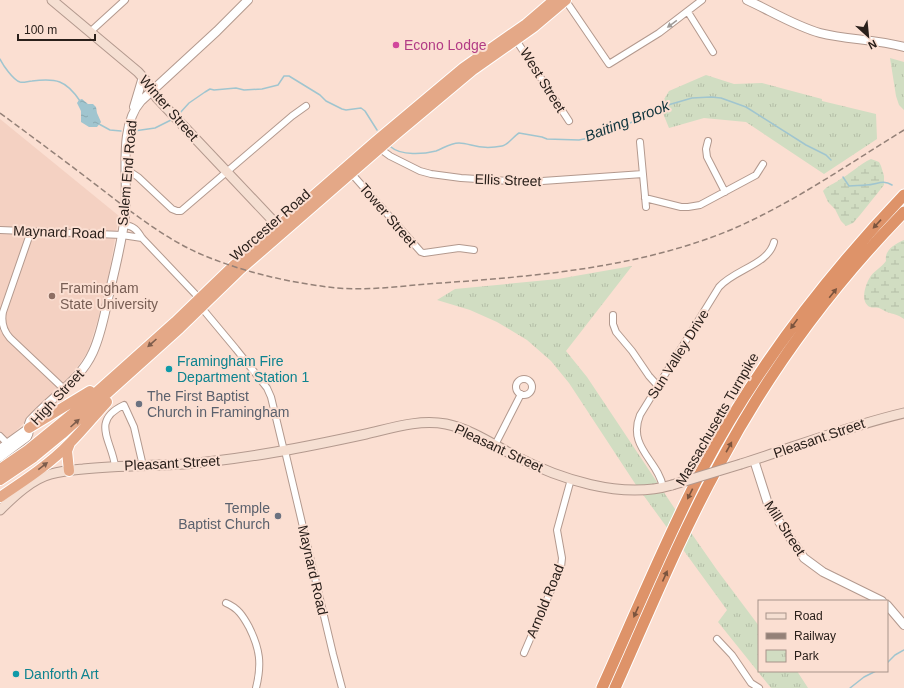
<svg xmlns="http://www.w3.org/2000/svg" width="904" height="688" font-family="Helvetica,sans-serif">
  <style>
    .built { fill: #f4d1c2 }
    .wetland { fill: url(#wetland-marsh) }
    .park { fill: url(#park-tufts) }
    .water { fill: url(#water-ripples) }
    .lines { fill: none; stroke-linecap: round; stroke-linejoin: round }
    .stream { stroke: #a0c5cf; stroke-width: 1.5 }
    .minor-casing { stroke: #b3998e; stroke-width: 8 }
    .tertiary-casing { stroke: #b3998e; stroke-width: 10 }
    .secondary-casing { stroke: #b3998e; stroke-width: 11 }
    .trunk-casing { stroke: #fff; stroke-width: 12 }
    .motorway-casing { stroke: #fff; stroke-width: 13 }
    .minor { stroke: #fff; stroke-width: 6 }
    .tertiary { stroke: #fff; stroke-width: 8 }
    .secondary { stroke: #f5dfd2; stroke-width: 9 }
    .trunk { stroke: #e4a887; stroke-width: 10 }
    .motorway { stroke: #de9369; stroke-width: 11 }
    .rail { stroke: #948178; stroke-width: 1.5; stroke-dasharray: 6 3; stroke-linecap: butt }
    .secondary-bridge-casing { stroke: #b3998e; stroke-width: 11; stroke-linecap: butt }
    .secondary-bridge { stroke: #f5dfd2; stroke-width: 9 }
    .oneway { fill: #9f9b98 }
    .oneway2 { fill: #7b543e }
    .oneway3 { fill: #7e5d4c }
    .hotel-dot { fill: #d1479c; stroke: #fbdfd2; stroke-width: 1.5 }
    .education-dot { fill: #8d6e63; stroke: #fbdfd2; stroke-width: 1.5 }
    .culture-dot { fill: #0f9aa8; stroke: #fbdfd2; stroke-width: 1.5 }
    .worship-dot { fill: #6b7280; stroke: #fbdfd2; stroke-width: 1.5 }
    .labels { text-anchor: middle; stroke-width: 4; stroke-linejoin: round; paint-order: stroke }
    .hotel-label { font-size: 14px; fill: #b23c85; stroke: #fbdfd2; text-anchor: start }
    .street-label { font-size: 14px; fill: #2a201b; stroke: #fbdfd2 }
    .education-label { font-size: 14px; fill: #785e54; stroke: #fbdfd2; text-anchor: start }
    .culture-label { font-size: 14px; fill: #0d838f; stroke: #fbdfd2; text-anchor: start }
    .worship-label { font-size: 14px; fill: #5b616d; stroke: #fbdfd2; text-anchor: start }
    .water-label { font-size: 15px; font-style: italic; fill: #0f333c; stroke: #fbdfd2 }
  </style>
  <defs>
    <pattern id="wetland-marsh" width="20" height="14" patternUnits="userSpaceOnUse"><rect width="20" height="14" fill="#d1ddc2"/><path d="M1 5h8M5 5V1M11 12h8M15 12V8" fill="none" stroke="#b4bda6"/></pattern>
    <pattern id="park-tufts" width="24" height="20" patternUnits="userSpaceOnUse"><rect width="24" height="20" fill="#d1ddc2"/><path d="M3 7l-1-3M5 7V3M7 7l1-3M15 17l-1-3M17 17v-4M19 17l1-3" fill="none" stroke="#b4bda6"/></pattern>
    <pattern id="water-ripples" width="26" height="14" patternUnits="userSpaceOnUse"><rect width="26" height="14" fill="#a0c5cf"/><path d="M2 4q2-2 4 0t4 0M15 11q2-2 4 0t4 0" fill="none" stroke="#8aa9b1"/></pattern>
  </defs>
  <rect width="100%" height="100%" fill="#fbdfd2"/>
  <path class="built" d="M0,119L119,216L109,273L98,319L88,351L79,365L67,379L14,433L0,444Z"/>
  <path class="wetland" d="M871,159L879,162L881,166L884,176V185L860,215L853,223L846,226L841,221L835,209L828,202L823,191C828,185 834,184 839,180C850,174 860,164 871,159Z
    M904,240V319C899,315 893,314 887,312C884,311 882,309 879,308C876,307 872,308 870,307C860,302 865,286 869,279C873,271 881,268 886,261C884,250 895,244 904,240Z"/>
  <path class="park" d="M890,58L904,62V110L899,105L896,96Z
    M706,75L734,84L762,83L822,99V101L876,114L877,139L824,174L746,122L704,118L669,128L660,106L669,91Z
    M632,266L566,351L587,377L687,527L717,570L759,626V671H797L808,688H771L718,622L727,610L636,485L569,383L551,361L527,340L497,322L470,310L437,300L455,289L558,279Z"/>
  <path class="water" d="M82,99L88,104H93L96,107L97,113L101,122L97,127H89L81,122V111L77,103L79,100Z"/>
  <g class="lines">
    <path class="stream" d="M0,59C3,65 13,80 20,82C24,83 28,81 32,81C56,78 66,80 80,101
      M179,114L189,103L205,92L210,89L214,90L236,88L244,90L262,89L278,85L284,76H289L320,95L326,101L342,109L346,110L361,108L365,111L377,130
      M99,124L110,130L121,131
      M134,131L155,128L171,120
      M391,147C401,156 424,154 436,151C444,148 450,143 459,143C463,143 467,144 471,145C481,148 492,148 502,146C508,145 514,136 519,133L542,137L547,139L579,140L599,136L637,120L661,107L692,98L711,97L721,98L746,107L806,145L826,155L831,160
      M843,177L849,186C855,185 861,186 866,185C877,185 882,179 892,185
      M887,663L895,655L904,650
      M850,688L864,677L876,671"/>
    <g class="minor-casing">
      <path id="minor" d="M566,1L609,64L659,33L702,0
        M688,12L713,52
        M90,32L125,0
        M516,40L569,121
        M708,141L706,149L707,157L725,192
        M640,142L646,207
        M379,148L390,156L420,171L431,174L461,178L528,182L643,174
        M126,172L132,173L138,177L172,209L177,211H181L292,116L306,106
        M351,173L421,252L424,253L459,248L474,250
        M645,198L681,207H688L700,205L756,175L763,164
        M124,225C134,226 137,230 142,238L199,298
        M0,230L122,235L142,238
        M31,231L3,312C1,322 3,330 10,338L64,389
        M201,307L236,349L267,388L271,397L284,451
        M613,315V324L616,332L632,351L649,376L658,386
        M516 387a8 8 0 1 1 16 0a8 8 0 1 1-16 0Z
        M0,436L10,446
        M495,445L521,394
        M285,451L333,654L342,688
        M115,466C112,441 90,421 124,405L134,427L143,466
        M663,487C658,460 627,447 640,415L719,287C735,269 768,265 774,242
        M226,603C238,608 243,616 249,627C260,649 262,664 256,688
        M717,639L732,655L751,683L759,688
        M524,653L561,567L562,558L557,530L571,479"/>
    </g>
    <g class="tertiary-casing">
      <path id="tertiary" d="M747,0C771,11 795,26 820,33C847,40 876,39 904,47
        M134,107L143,77
        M0,449L29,428
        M0,457L27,437C31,431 27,427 30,421C51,397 80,381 93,352C102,332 105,311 110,290C116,265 122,241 125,216C129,181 117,128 141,101L217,31L248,0
        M754,460L769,507L804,558L823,572L882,601
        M887,605L904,625"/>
    </g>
    <g class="secondary-casing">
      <path id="secondary" d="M52,0L138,72L146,81L157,98L278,226
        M741,464C795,447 848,426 904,413
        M0,510C14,496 32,479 51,474C61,471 72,470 83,469C117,465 151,466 185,464C246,459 306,447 366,434C392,428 419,419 446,424C470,429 491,443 513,455C559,479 621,500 672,485"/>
    </g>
    <g class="trunk-casing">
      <path id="trunk" d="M29,428L90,391
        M0,469L28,450L71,415L175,322L233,266L376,141L463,68L526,24L554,0
        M69,471L67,451L70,443
        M0,480L34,457L62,434L180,328L241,269L394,136L473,70L534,27L566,0
        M0,497C24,481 50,464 70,443C83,430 95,415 107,402"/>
    </g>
    <g class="motorway-casing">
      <path id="motorway" d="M602,688C635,615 665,541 702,470C755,369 825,278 904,195
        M615,688C649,612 680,536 720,463C769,371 832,286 904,212"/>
    </g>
    <use href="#minor" class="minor"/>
    <use href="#tertiary" class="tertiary"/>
    <use href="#secondary" class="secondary"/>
    <use href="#trunk" class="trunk"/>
    <use href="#motorway" class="motorway"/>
    <path class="rail" d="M0,113C31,136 61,158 91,181C125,207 159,235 198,253C242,272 290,283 337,288C372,291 407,285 441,283C538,276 636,268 728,231C790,205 847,165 904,130"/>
    <g class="secondary-bridge-casing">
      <path id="secondary-bridge" d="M672,485L741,464"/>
    </g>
    <use href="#secondary-bridge" class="secondary-bridge"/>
  </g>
  <defs><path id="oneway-solid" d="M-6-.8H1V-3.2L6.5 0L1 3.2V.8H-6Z"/></defs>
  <use class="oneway" href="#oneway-solid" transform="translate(672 24) rotate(144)"/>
  <g class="oneway2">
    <use href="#oneway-solid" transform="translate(877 224) rotate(133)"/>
    <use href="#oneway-solid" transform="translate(833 293) rotate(-51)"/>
    <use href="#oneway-solid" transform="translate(794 324) rotate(126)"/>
    <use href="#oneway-solid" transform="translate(729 447) rotate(-61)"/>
    <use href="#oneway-solid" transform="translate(690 494) rotate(116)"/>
    <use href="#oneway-solid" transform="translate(665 576) rotate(-66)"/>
    <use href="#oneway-solid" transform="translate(636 612) rotate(114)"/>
  </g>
  <g class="oneway3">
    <use href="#oneway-solid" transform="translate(152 343) rotate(138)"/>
    <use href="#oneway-solid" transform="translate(75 423) rotate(-42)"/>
    <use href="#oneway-solid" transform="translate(43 466) rotate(-38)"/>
  </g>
  <circle class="hotel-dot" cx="396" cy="45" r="4"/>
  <circle class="education-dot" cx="52" cy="296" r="4"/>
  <g class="culture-dot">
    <circle cx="169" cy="369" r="4"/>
    <circle cx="16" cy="674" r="4"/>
  </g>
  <g class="worship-dot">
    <circle cx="139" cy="404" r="4"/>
    <circle cx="278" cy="516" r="4"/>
  </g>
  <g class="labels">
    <g class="hotel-label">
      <text x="404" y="50">Econo Lodge</text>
    </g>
    <g class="street-label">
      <text transform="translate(543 80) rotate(58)" y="5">West Street</text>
      <text transform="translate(169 108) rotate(49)" y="5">Winter Street</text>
      <text transform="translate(127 173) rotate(-85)" y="5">Salem End Road</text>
      <text transform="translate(508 180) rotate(2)" y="5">Ellis Street</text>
      <text transform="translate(388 215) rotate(49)" y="5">Tower Street</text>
      <text transform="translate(270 225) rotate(-41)" y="5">Worcester Road</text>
      <text transform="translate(59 232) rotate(2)" y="5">Maynard Road</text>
      <text transform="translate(678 354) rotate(-58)" y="5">Sun Valley Drive</text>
      <text transform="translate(57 397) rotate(-47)" y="5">High Street</text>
      <text transform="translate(717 419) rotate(-60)" y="5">Massachusetts Turnpike</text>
      <text transform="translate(819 438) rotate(-19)" y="5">Pleasant Street</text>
      <text transform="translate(499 448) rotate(25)" y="5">Pleasant Street</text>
      <text transform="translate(172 463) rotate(-3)" y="5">Pleasant Street</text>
      <text transform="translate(785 528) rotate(57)" y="5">Mill Street</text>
      <text transform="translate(313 570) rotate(77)" y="5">Maynard Road</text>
      <text transform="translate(545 601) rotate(-68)" y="5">Arnold Road</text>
    </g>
    <g class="education-label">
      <text x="60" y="293">Framingham<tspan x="60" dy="16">State University</tspan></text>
    </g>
    <g class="culture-label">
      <text x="177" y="366">Framingham Fire<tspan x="177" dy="16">Department Station 1</tspan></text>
      <text x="24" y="679">Danforth Art</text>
    </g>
    <g class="worship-label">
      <text x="147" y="401">The First Baptist<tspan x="147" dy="16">Church in Framingham</tspan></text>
      <text x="270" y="513" text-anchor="end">Temple<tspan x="270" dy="16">Baptist Church</tspan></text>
    </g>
    <g class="water-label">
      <text transform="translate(627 121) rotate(-21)" y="5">Baiting Brook</text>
    </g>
  </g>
  <rect x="758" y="600" width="130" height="72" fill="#fbdfd2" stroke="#a79389"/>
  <rect x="766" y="613" width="20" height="6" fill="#f5dfd2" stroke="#a79389"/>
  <text x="794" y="620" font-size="12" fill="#2a201b">Road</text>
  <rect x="766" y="633" width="20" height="6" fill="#948178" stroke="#a79389"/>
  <text x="794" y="640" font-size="12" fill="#2a201b">Railway</text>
  <rect x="766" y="650" width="20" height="12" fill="url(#park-tufts)" stroke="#a79389"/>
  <text x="794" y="660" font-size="12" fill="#2a201b">Park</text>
  <g transform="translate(868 36) rotate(153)" stroke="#fbdfd2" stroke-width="3" paint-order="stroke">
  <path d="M0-3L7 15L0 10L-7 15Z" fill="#2a201b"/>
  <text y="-6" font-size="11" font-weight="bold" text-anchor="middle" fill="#2a201b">N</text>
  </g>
  <path d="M18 34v6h77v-6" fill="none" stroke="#2a201b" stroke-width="2"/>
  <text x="24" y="34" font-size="12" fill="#2a201b" stroke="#fbdfd2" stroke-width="3" paint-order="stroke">100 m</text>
</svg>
